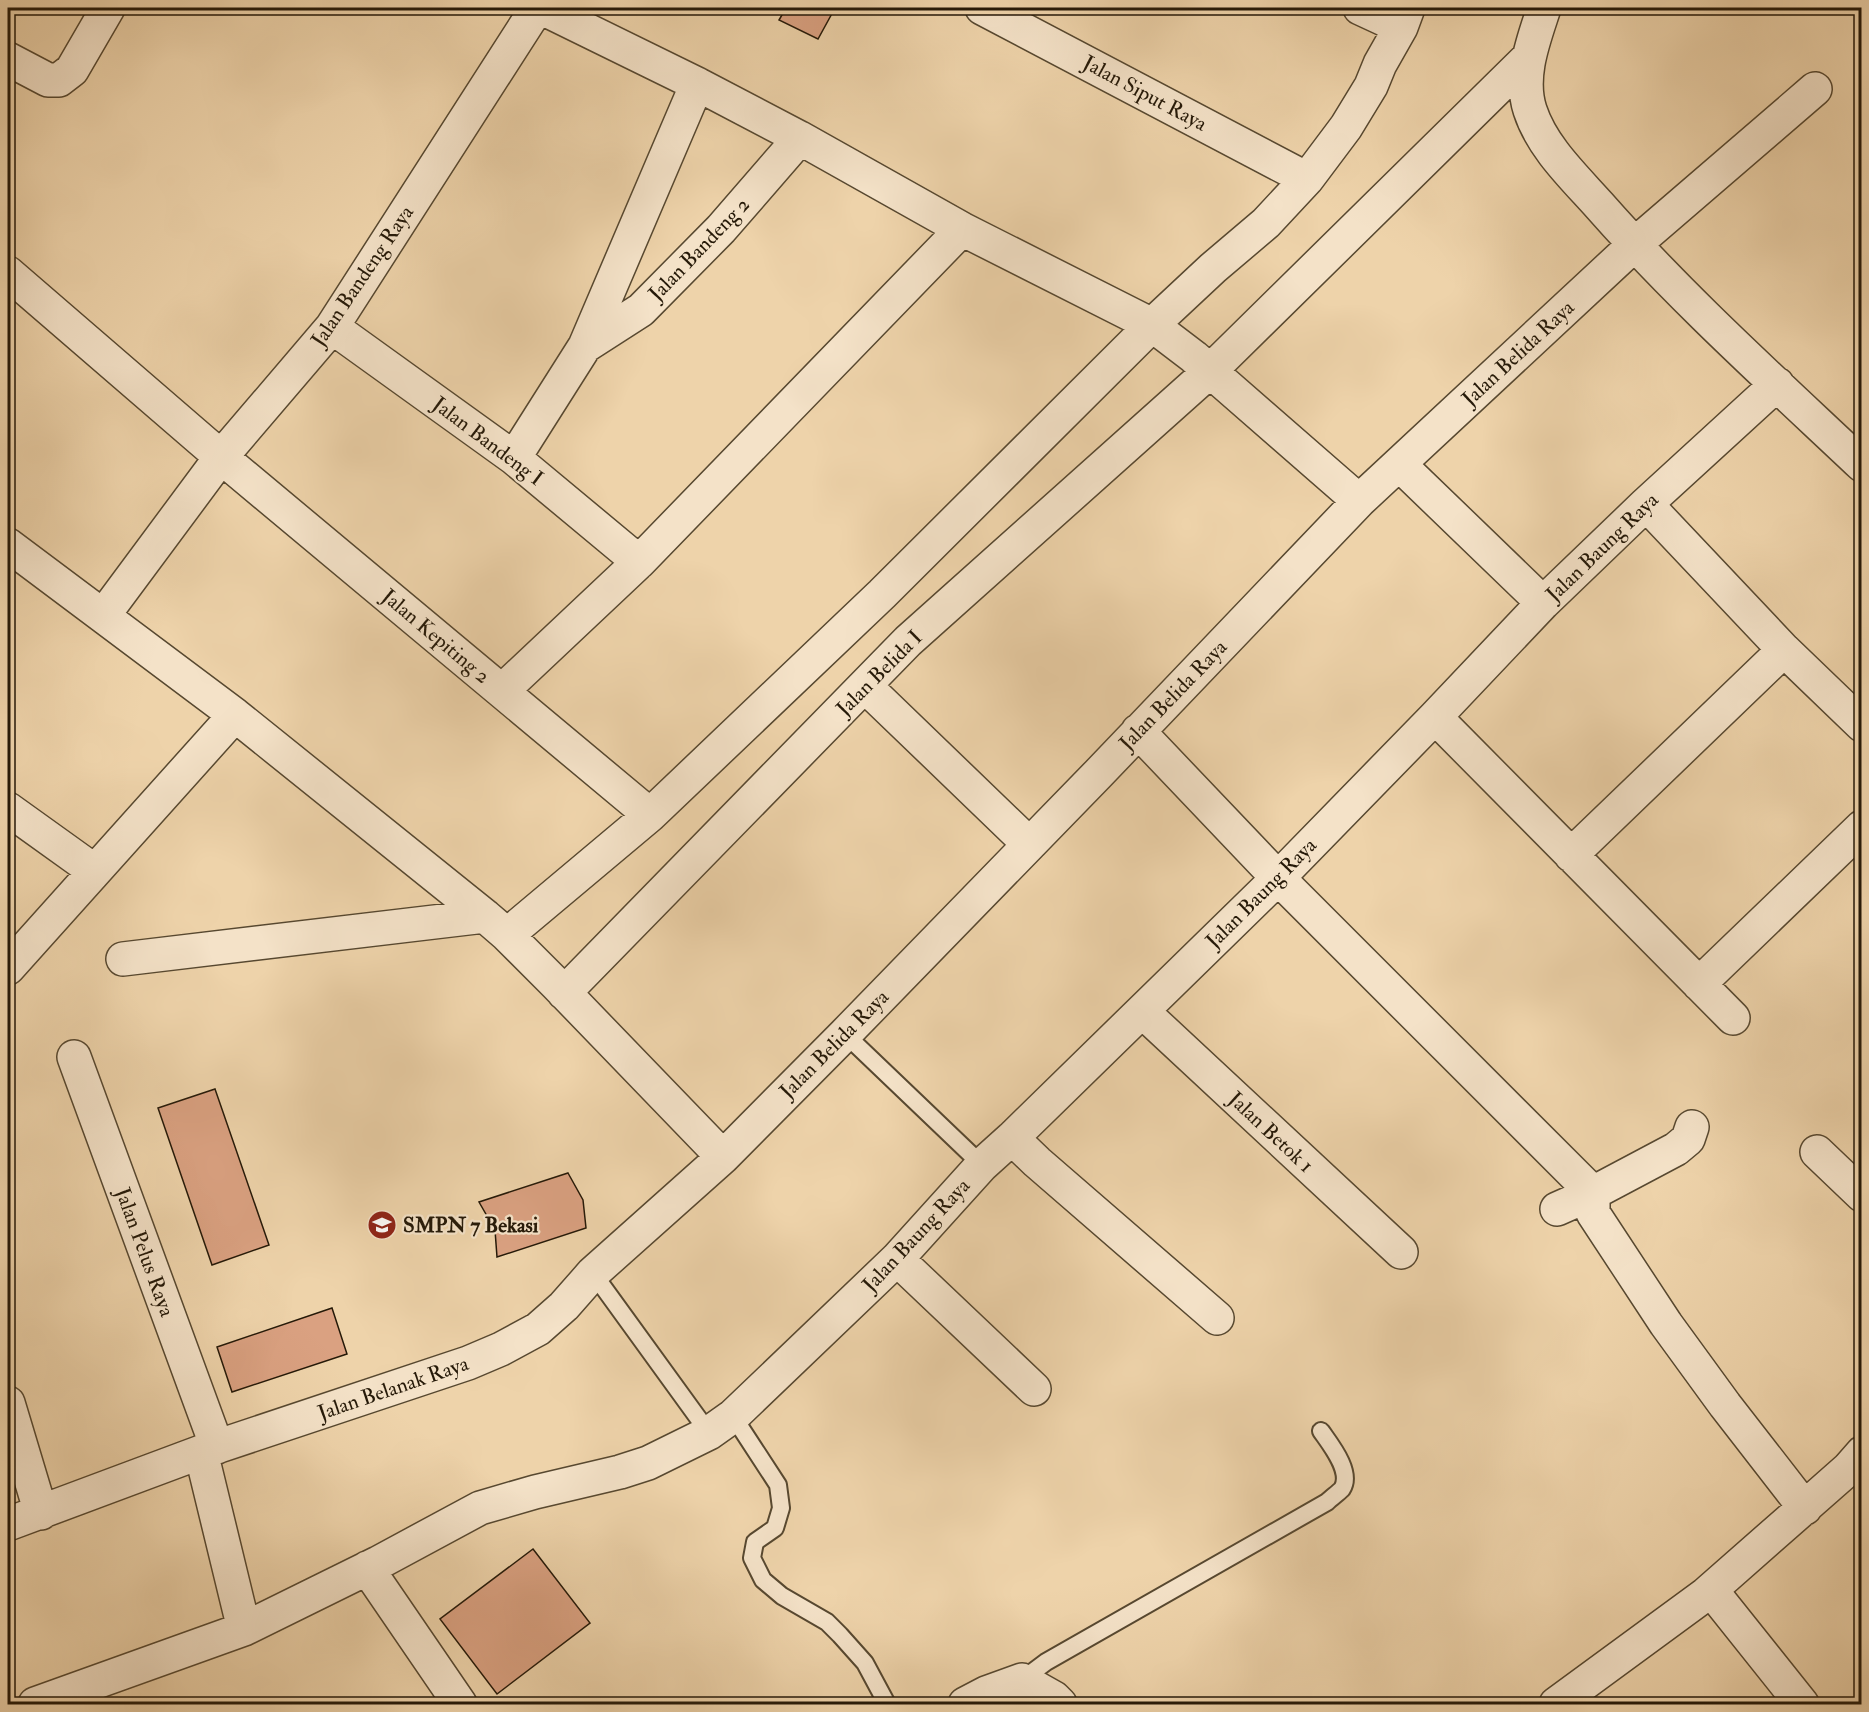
<svg xmlns="http://www.w3.org/2000/svg" width="1869" height="1712" font-family="'IM FELL Double Pica',serif">
  <style>
    .building { fill: #daa181; stroke: #251908; stroke-width: 1.5 }
    .lines { fill: none; stroke-linecap: round; stroke-linejoin: round }
    .service-casing { stroke: #574830; stroke-width: 20 }
    .minor-casing { stroke: #574830; stroke-width: 36 }
    .service { stroke: #f4e2c8; stroke-width: 16 }
    .minor { stroke: #f4e2c8; stroke-width: 33 }
    .labels { text-anchor: middle; stroke-width: 4.5; stroke-linejoin: round; paint-order: stroke }
    .street-label { font-size: 21px; fill: #251908; stroke: #f4e2c8 }
    .poi-label { font-size: 21px; font-weight: bold; fill: #251908; stroke: #f4e2c8; text-anchor: start }
  </style>
  <rect width="100%" height="100%" fill="#eed3aa"/>
  <filter id="stains"><feTurbulence type="fractalNoise" baseFrequency=".00333" numOctaves="4"/><feColorMatrix values="0 0 0 0 .2 0 0 0 0 .09 0 0 0 0 .02 0 0 0 .5 -.17"/></filter>
  <radialGradient id="worn" r=".72"><stop offset=".6" stop-color="#630" stop-opacity="0"/><stop offset="1" stop-color="#630" stop-opacity=".3"/></radialGradient>
  <path class="building" d="M786,8H835L818,39L779,20Z
    M215,1089L269,1245L212,1265L158,1108Z
    M568,1173L583,1200L586,1228L497,1257L495,1230L479,1202Z
    M332,1308L347,1354L232,1392L217,1347Z
    M533,1549L590,1623L497,1694L440,1619Z"/>
  <g class="lines">
    <g class="service-casing">
      <path id="service" d="M845,1034L982,1165
        M593,1273L709,1433
        M733,1416L778,1485L781,1508L775,1528L755,1542L752,1558L763,1580L782,1596L827,1622L840,1635L865,1663L887,1704
        M1022,1680L1046,1662L1327,1502C1331,1498 1338,1493 1342,1489C1353,1472 1330,1444 1321,1431"/>
    </g>
    <g class="minor-casing">
      <path id="minor" d="M542,8L697,84L800,138L962,229L1152,325L1194,357L1359,501
        M982,8L1307,179
        M1360,8L1401,27
        M1544,8C1534,39 1519,76 1530,110C1542,147 1573,176 1599,205C1680,297 1772,380 1862,465
        M8,59L48,80H59L72,70L108,8
        M8,273L221,457L650,815
        M332,327L514,458L639,562
        M585,346L641,310L721,229L800,138
        M514,458L585,346L697,84
        M1399,464L1543,603
        M1646,504L1784,650L1862,725
        M8,545L235,715L485,916L507,935L556,984L723,1157
        M103,616L221,457L332,327L537,8
        M865,686L1029,844
        M502,691L639,562L962,229
        M1435,717L1733,1018
        M1138,731L1278,878L1593,1193V1213L1666,1324L1725,1405L1805,1508
        M8,809L93,870
        M1571,855L1784,650
        M507,935L650,815L882,594L1152,325L1213,268L1266,223L1307,179L1346,127L1371,86L1380,64L1401,27L1408,8
        M123,959L485,916
        M8,968L235,715
        M1699,984L1862,827
        M564,993L908,641L1210,371L1529,57
        M1142,1011L1401,1252
        M74,1057L217,1447
        M1012,1138L1037,1162L1217,1318
        M1817,1152L1862,1195
        M1557,1209L1593,1193L1676,1149L1688,1139L1692,1127
        M897,1259L1034,1389
        M8,1403L41,1513
        M201,1452L244,1629
        M8,1524L201,1452L468,1363L501,1349L538,1329L564,1306L593,1273L723,1157L845,1034L1098,774L1359,501L1634,245L1815,89
        M367,1568L460,1704
        M1711,1590L1802,1704
        M35,1704L244,1629L378,1563L480,1508L535,1492L620,1472L648,1463L709,1433L733,1416L897,1259L982,1165L1012,1138L1278,878L1435,717L1543,603L1646,504L1777,384
        M965,1704L986,1693L1022,1680L1054,1698L1060,1704
        M1556,1704L1706,1594L1848,1469L1862,1453"/>
    </g>
    <use href="#service" class="service"/>
    <use href="#minor" class="minor"/>
  </g>
  <defs>
    <g id="school-disc" transform="scale(1.5)"><circle r="9.5" fill="#8f2418" stroke="#f4e2c8"/><path d="M0-5L7-2L0 1L-7-2ZM-4 1L0 2.5L4 1V4Q0 6-4 4Z" fill="#fff"/></g>
  </defs>
  <g fill-rule="evenodd">
    <use href="#school-disc" x="382" y="1225"/>
  </g>
  <g class="labels">
    <g class="street-label">
      <text transform="translate(1145 93) rotate(28)" y="7">Jalan Siput Raya</text>
      <text transform="translate(699 249) rotate(-46)" y="7">Jalan Bandeng 2</text>
      <text transform="translate(362 276) rotate(-56)" y="7">Jalan Bandeng Raya</text>
      <text transform="translate(1518 353) rotate(-43)" y="7">Jalan Belida Raya</text>
      <text transform="translate(488 441) rotate(37)" y="7">Jalan Bandeng I</text>
      <text transform="translate(1602 547) rotate(-44)" y="7">Jalan Baung Raya</text>
      <text transform="translate(436 636) rotate(40)" y="7">Jalan Kepiting 2</text>
      <text transform="translate(879 673) rotate(-45)" y="7">Jalan Belida I</text>
      <text transform="translate(1173 695) rotate(-46)" y="7">Jalan Belida Raya</text>
      <text transform="translate(1261 893) rotate(-45)" y="7">Jalan Baung Raya</text>
      <text transform="translate(834 1044) rotate(-45)" y="7">Jalan Belida Raya</text>
      <text transform="translate(1271 1132) rotate(43)" y="7">Jalan Betok 1</text>
      <text transform="translate(916 1235) rotate(-47)" y="7">Jalan Baung Raya</text>
      <text transform="translate(145 1252) rotate(70)" y="7">Jalan Pelus Raya</text>
      <text transform="translate(393 1388) rotate(-19)" y="7">Jalan Belanak Raya</text>
    </g>
    <g class="poi-label">
      <text x="403" y="1232">SMPN 7 Bekasi</text>
    </g>
  </g>
  <rect width="1869" height="1712" fill="none" stroke="#eed3aa" stroke-width="30"/>
  <rect x="9" y="9" width="1851" height="1694" fill="none" stroke="#251908" stroke-width="3"/>
  <rect x="15" y="15" width="1839" height="1682" fill="none" stroke="#251908" stroke-width="1.5"/>
  <rect width="100%" height="100%" filter="url(#stains)"/>
  <rect width="100%" height="100%" fill="url(#worn)"/>
</svg>
